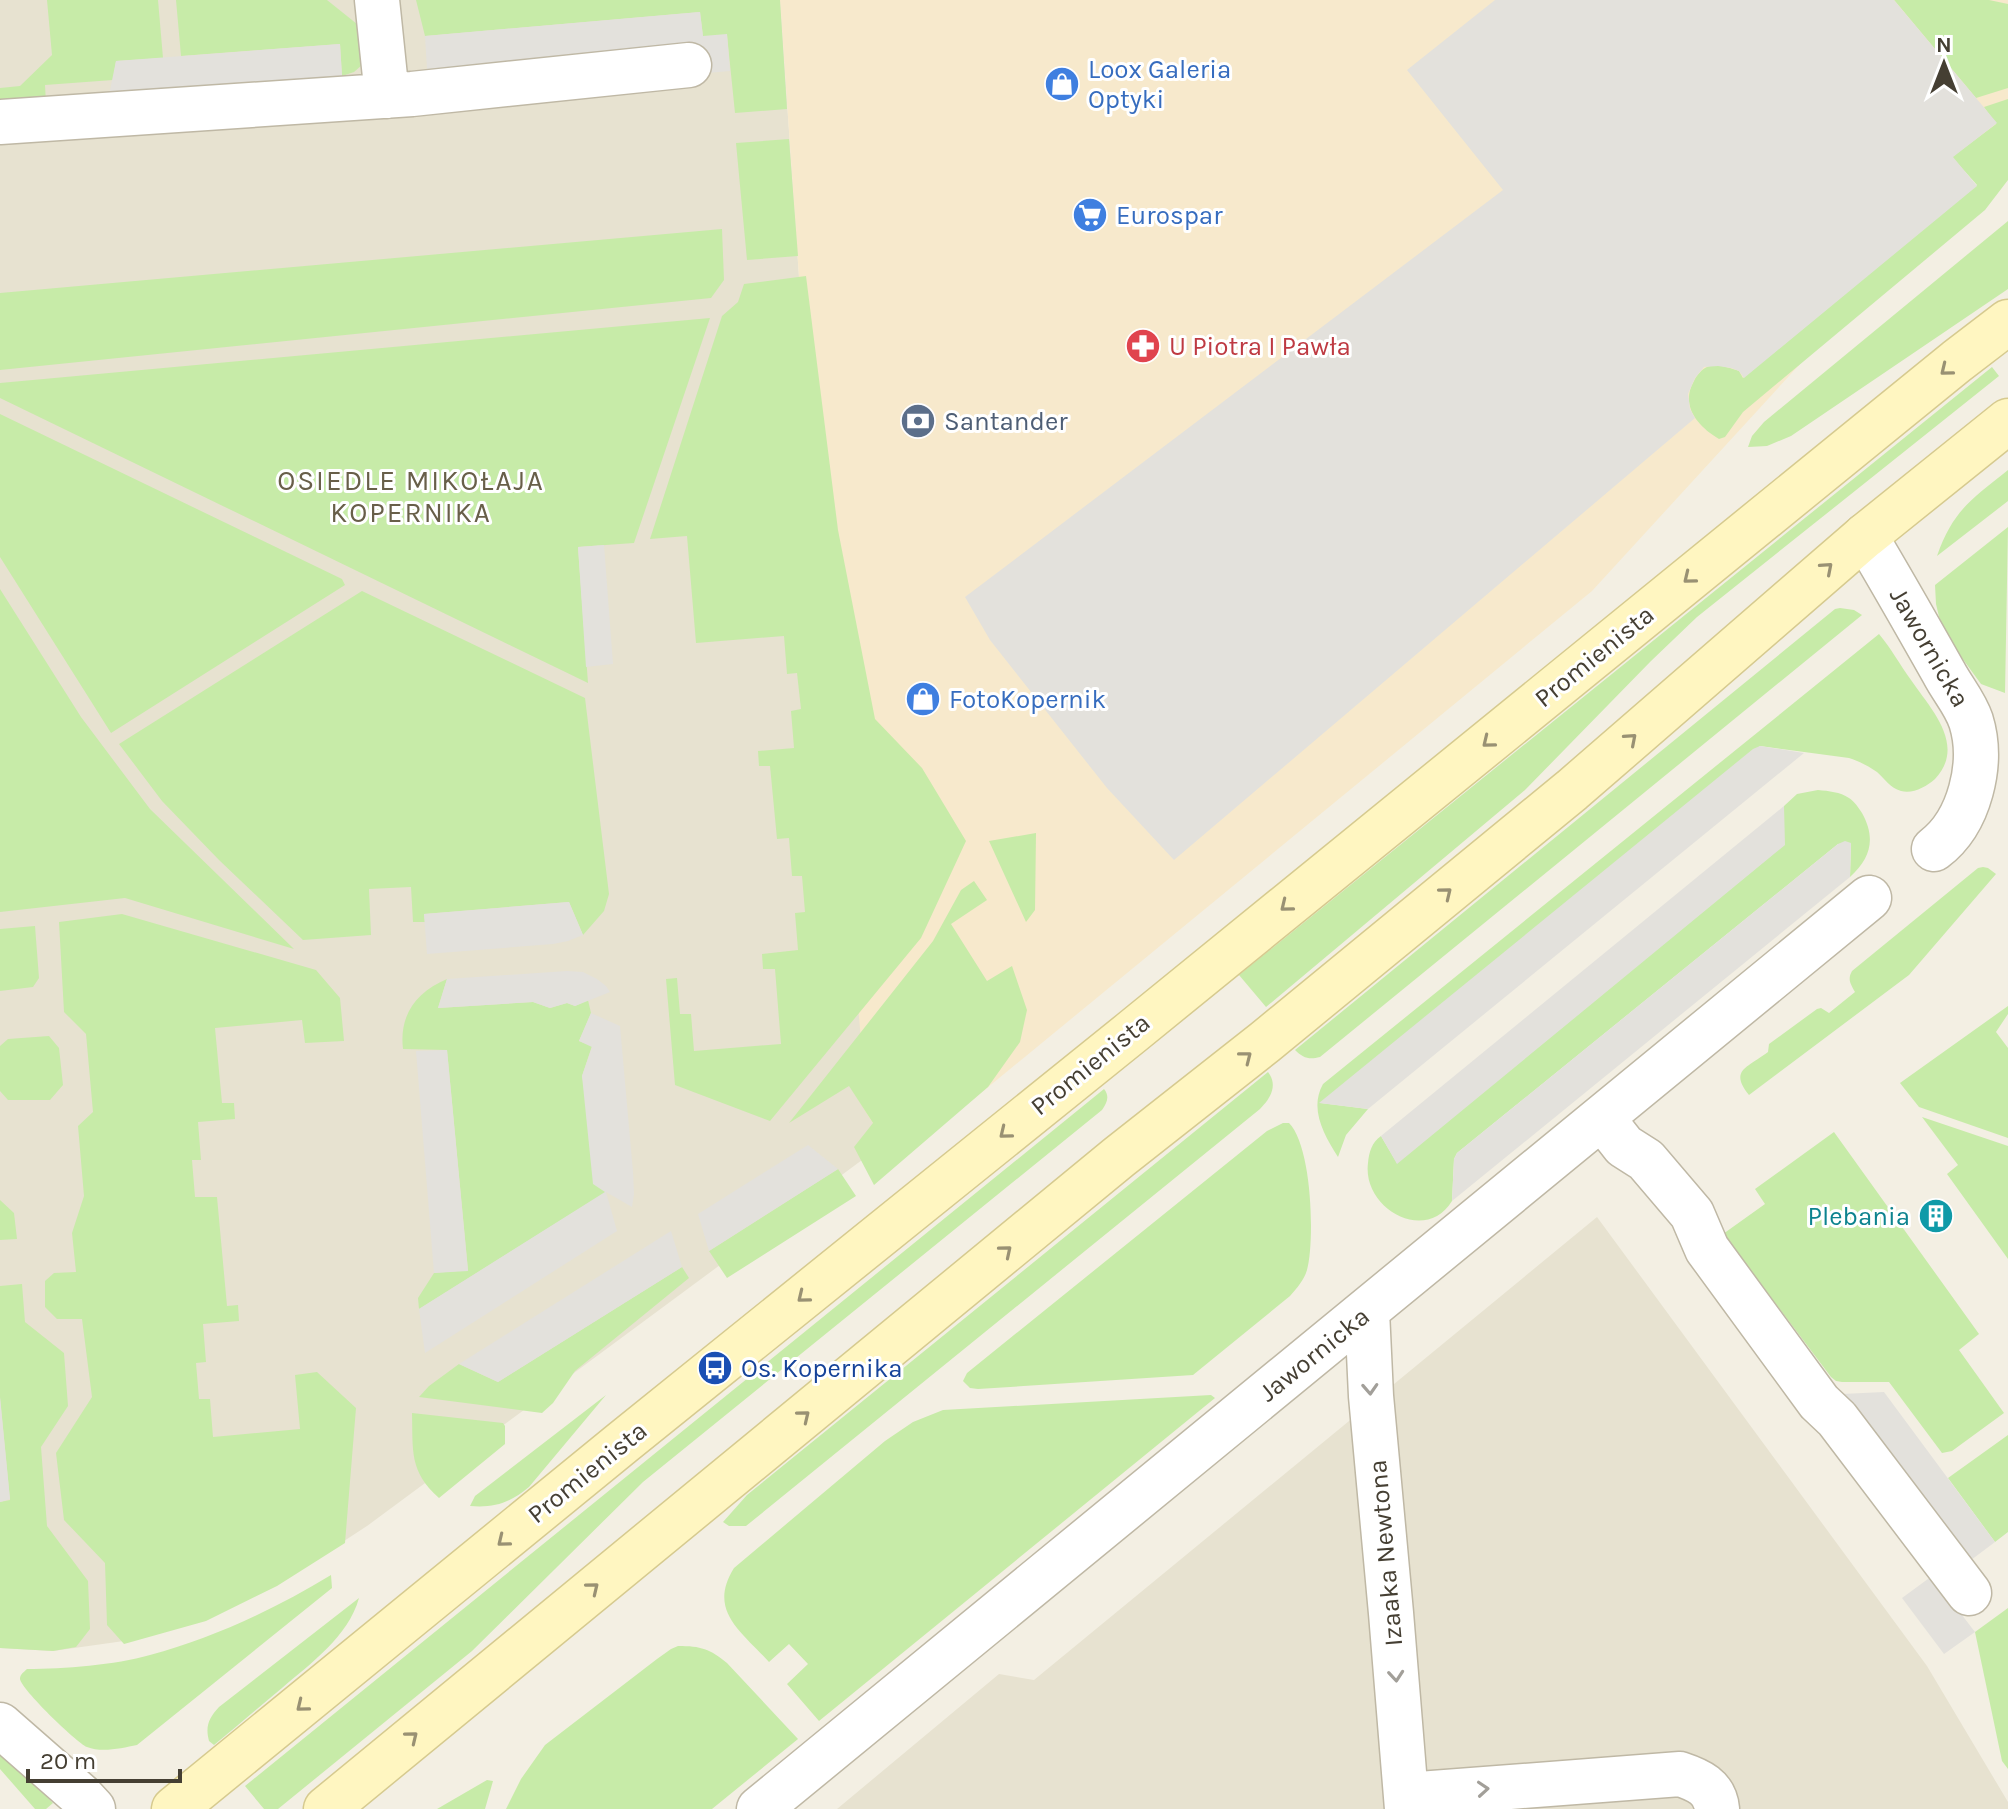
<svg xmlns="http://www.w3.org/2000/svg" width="2008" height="1809" font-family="Karla,sans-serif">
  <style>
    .residential { fill: #e7e2d0 }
    .commercial { fill: #f7e9cc }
    .green { fill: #c7eba8 }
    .parking { fill: #e3e1dc }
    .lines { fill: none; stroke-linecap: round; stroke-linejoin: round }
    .street-casing { stroke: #bfb8a5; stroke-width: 47 }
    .secondary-casing { stroke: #d6ca8f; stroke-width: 47 }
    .street { stroke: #fff; stroke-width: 44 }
    .secondary { stroke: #fff6c1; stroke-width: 44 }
    .oneway { stroke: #999173 }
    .oneway2 { stroke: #a29f99 }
    .labels { text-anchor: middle; stroke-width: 6; stroke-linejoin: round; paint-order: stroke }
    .shop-label { font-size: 26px; fill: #366cbe; stroke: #fff; text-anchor: start }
    .health-label { font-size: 26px; fill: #be3a42; stroke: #fff; text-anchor: start }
    .service-label { font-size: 26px; fill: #4e5e75; stroke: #fff; text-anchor: start }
    .street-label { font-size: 26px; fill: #453f33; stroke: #fff }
    .culture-label { font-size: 26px; fill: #0d838f; stroke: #fff; text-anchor: end }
    .transit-label { font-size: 26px; fill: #164399; stroke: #fff; text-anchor: start }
    .neighbourhood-label { font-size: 28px; letter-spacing: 2px; fill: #685f49; stroke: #fff }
  </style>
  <rect width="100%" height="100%" fill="#f3efe3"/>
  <path class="residential" d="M0,0H780L817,540L885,1143L367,1526L275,1586L131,1640L53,1651L0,1648Z
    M1597,1217L1927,1666L2008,1802V1809H837L999,1674L1034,1680Z"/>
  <path class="commercial" d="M780,0H2008V121L1812,351L1592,591L897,1162L849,1085L864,1074L817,540Z"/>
  <path class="green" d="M47,0H158L163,58L116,61L113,80L45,85L46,103L0,108V88L20,86L52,55Z
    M176,0H327L367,32L362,65L354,72L342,76L340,44L181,56Z
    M416,0H780L787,109L735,113L727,35L703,37L700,12L425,36Z
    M1894,0H1989L2008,4V88L1976,98Z
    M2008,99V180L1985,210L1743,412L1725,437L1719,439C1697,426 1680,405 1694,381C1696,376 1702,369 1707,367C1717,363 1730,368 1739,371L1743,378L1977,185L1952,157L1996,124L1984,107Z
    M789,139L798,256L747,260L736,143Z
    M2008,221V289L1791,436L1767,446L1748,447L1752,436L1764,422Z
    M722,229L724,280L711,298L0,370V293Z
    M806,276L838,530L875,719L922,768L966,841L921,938L770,1121L675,1085L666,979L677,978L680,1014H691L694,1051L781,1044L775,969H763L762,954L798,950L795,913L805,912L802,876H792L789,838L777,839L770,766H759L758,751L794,748L791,711L801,709L797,673L787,674L784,636L696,643L687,536L650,539L722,316L738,302L744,284Z
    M710,318L634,543L578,547L588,683L0,398V383Z
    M1992,367L1999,376L1697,617L1651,661L1525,790L1266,1007L1239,975Z
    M0,414L342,579L345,585L111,733L0,557Z
    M2008,470V501L1937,556C1953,510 1972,499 2008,470Z
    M2008,527L2005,693L1981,684L1954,647L1941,625L1936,604L1935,585Z
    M0,589L81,717L150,809L294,949L125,898L0,912Z
    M362,591L585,698L609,894L604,911L583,935L569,902L424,914L425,922H413L411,887L369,889L371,935L303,940L219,860L162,801L119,744Z
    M1840,608L1854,610L1862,615L1320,1057C1309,1060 1303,1058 1295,1050L1835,609Z
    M1879,634C1891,648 1900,665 1911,680C1930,708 1967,745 1935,779C1926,787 1913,794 1901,791C1890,788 1885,779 1877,772C1868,766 1859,761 1849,758L1760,746L1321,1103L1368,1109L1346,1135L1338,1157C1324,1135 1309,1109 1323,1084Z
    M1818,790C1829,791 1840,792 1849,798C1855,802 1858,807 1862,813C1876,838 1871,858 1850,877L1851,843L1838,844L1457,1153L1454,1159L1452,1201C1426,1244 1362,1209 1368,1163C1369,1152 1372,1142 1381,1136L1397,1163L1784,845V806L1797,794Z
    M1036,833L1035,910L1026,922L989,841Z
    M1983,867L1988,868L1996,874L1909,975L1749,1095C1729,1070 1747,1068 1768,1052L1769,1044L1817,1009L1821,1008L1829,1013L1855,992C1851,984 1847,980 1852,971L1978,868Z
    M974,881L987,900L951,924L987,981L1012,966L1027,1010L1020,1042L988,1087L874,1185L854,1147L873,1123L849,1086L789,1123L933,941L961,890Z
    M122,914L316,970L340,998L344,1041L305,1043L302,1020L215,1028L222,1103H234L235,1119L198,1122L201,1160H192L195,1197H217L227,1306L238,1305L239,1321L203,1324L206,1362L196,1363L199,1399H210L213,1437L300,1429L295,1375L317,1372L356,1408L345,1543L277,1586L206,1621L124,1644L107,1625L105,1563L64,1520L56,1453L92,1397L82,1319H57L45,1307V1281L54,1273L76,1272L72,1233L84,1196L78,1126L93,1112L86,1034L64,1012L59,922Z
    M35,926L39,978L33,987L0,991V929Z
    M447,979L438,1008L533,1002L550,1008L567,1003L575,1006L588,1000L591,1013L579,1041L592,1046L582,1076L606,1192L419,1309L418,1298L434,1273L468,1270L447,1050L403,1049C399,1015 416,992 447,979Z
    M2008,1006V1014L1996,1032L2008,1048V1138L1919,1107L1900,1083Z
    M49,1036L59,1048L63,1085L50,1100H8L0,1091V1046L8,1039Z
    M1268,1072C1278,1085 1271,1098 1260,1109L746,1526H729L723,1522L747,1495Z
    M1104,1089C1110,1096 1107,1103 1102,1110L643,1482L472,1651L278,1809H264L245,1786Z
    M1922,1117L2008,1146V1259L1947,1174L1958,1165Z
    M1283,1123H1289C1312,1146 1315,1240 1307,1270C1304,1280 1297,1288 1290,1296L1193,1375L978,1389L970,1388L963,1381L967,1373L1267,1131Z
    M1834,1132L1979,1334L1959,1350L2004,1413L1952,1451L1942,1453L1889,1382H1842L1836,1381L1831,1377L1723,1234L1765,1204L1755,1189Z
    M838,1169L856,1196L727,1278L709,1251Z
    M0,1200L14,1213L17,1239L0,1240Z
    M682,1267L689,1278L575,1371L553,1403L542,1413L419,1397L429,1386L459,1364L498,1382Z
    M22,1284L25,1322L64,1353L68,1406L41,1447L47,1526L88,1581L90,1629L76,1647L53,1651L0,1648V1502L10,1500L0,1398V1286Z
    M606,1395L529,1487C510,1503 494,1508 470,1506L475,1496Z
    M1211,1395L1215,1398L819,1721L787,1684L808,1664L789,1644L769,1662C742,1632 707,1611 734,1568L885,1441L913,1422L943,1410Z
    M412,1413L503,1423L505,1426V1444L439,1498C409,1471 413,1451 412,1413Z
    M2008,1435V1532L1995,1542L1948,1478Z
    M331,1575L332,1588L137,1745C122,1748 102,1753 87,1747C76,1742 21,1689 20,1679C20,1674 24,1672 27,1669C64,1669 115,1665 150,1655C213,1638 275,1609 331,1575Z
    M359,1598C348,1637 311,1663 282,1688C259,1707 237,1726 214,1745L209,1741C205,1726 209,1718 219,1707Z
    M2008,1608V1769L2002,1761L1975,1632Z
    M678,1646C701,1646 710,1649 727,1663L798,1739L712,1809H506L521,1779L545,1745L657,1659L671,1649Z
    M0,1750L19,1767L53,1803L46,1809H35L0,1769Z
    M487,1780L493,1781L485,1809H437Z"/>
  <path class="parking" d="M1495,0H1894L1997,123L1953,157L1977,186L1744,378L1739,371L1731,368L1718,366L1704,367L1695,378L1688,394L1690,409L1695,418L1174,860L1107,788L990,640L965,597L1503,190L1407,70Z
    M700,12L703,36L727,34L730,71L696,74L693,47L427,69L425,36Z
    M340,44L342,76L109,95L116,61Z
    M604,545L613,664L586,667L578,547Z
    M1760,746L1804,753L1368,1109L1319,1103L1753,749Z
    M1784,806L1785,845L1397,1164L1381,1136Z
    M1845,841L1851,843L1850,877L1452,1201L1454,1159L1457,1153L1838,844Z
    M569,902L583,935L568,941L553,944L427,954L424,914Z
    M567,971L583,972L597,979L606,986L610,992L575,1006L567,1003L550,1008L533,1002L438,1008L447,979Z
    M591,1013L620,1026L633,1172L634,1194L632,1207L606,1192L617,1231L425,1353L419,1309L605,1192L593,1184L582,1076L592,1047L579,1041Z
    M447,1050L468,1271L434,1273L416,1051Z
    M808,1145L838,1169L709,1251L698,1214Z
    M671,1231L682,1267L498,1382L459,1364Z
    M1884,1392L1995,1542L1967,1563L1842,1394Z
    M0,1397L10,1499L0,1502Z
    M1932,1576L1975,1632L1944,1654L1902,1598Z"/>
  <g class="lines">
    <g class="street-casing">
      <path id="street" d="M377,0L387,96
        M0,122L412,94L689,65
        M1865,536C1892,581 1918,627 1944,673C1953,690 1965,703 1971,721C1984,763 1970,822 1934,849
        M1602,1118L1624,1146L1646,1160L1692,1214L1707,1249L1819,1402L1837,1419L1969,1593
        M1367,1311L1371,1396L1391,1613L1407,1809
        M0,1725L81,1796L93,1809
        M1406,1795L1680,1774C1698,1780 1715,1787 1717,1809
        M759,1809L1869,898"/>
    </g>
    <g class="secondary-casing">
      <path id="secondary" d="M174,1809L622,1443L1132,1032L1957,361L2008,322
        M326,1809L1119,1157L1265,1042L1572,790L1865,536L2008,421"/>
    </g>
    <use href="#street" class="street"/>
    <use href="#secondary" class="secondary"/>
  </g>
  <defs><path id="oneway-chevron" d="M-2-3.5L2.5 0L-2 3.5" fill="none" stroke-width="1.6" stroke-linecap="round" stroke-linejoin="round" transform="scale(2)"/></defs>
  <g class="oneway">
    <use href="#oneway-chevron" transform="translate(1946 370) rotate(141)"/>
    <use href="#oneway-chevron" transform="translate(1827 568) rotate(-41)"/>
    <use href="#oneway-chevron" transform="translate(1689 578) rotate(141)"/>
    <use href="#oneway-chevron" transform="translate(1631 739) rotate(-41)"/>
    <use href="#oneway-chevron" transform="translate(1488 742) rotate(141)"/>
    <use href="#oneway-chevron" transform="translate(1446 893) rotate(-39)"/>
    <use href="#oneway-chevron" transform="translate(1286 906) rotate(141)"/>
    <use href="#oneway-chevron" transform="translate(1246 1057) rotate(-38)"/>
    <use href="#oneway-chevron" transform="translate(1005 1133) rotate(141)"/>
    <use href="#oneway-chevron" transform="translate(1006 1251) rotate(-40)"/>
    <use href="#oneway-chevron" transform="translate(803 1297) rotate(141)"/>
    <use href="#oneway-chevron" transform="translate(804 1416) rotate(-39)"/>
    <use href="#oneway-chevron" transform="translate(503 1541) rotate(141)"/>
    <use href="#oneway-chevron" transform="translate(593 1588) rotate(-39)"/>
    <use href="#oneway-chevron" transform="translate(302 1706) rotate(141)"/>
    <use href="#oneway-chevron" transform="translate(412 1737) rotate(-39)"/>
  </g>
  <g class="oneway2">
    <use href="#oneway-chevron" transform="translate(1370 1389) rotate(87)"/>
    <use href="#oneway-chevron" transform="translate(1396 1676) rotate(85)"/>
    <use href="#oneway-chevron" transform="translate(1483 1789) rotate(-4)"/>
  </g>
  <defs>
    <g id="shop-disc" transform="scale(1.8)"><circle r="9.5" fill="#3f7fe0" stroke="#fff"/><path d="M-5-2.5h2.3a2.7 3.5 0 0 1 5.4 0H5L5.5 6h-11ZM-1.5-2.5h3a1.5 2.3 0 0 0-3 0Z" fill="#fff"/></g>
    <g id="supermarket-disc" transform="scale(1.8)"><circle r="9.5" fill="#3f7fe0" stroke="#fff"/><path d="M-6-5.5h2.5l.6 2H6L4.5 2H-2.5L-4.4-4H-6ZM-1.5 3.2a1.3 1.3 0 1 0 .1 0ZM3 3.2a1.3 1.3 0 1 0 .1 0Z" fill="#fff"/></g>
    <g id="pharmacy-disc" transform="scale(1.8)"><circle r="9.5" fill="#e0444e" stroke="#fff"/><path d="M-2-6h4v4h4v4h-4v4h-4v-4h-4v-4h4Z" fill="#fff"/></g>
    <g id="bank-disc" transform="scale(1.8)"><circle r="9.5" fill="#5c6f8a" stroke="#fff"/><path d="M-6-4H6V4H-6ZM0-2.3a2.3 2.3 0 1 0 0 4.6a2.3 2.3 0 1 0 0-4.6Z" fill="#fff"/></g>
    <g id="building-disc" transform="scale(1.8)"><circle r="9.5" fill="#0f9aa8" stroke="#fff"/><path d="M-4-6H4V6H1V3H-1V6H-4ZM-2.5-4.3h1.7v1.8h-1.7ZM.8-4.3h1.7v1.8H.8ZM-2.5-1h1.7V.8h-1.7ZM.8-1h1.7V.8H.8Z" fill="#fff"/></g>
    <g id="bus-disc" transform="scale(1.8)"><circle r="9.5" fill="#1a4fb4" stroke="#fff"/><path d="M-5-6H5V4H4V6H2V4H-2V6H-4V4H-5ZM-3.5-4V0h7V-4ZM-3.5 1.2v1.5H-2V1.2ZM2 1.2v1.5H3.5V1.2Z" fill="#fff"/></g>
  </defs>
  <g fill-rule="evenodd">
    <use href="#shop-disc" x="1062" y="84"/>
    <use href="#supermarket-disc" x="1090" y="215"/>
    <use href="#pharmacy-disc" x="1143" y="346"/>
    <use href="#bank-disc" x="918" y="421"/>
    <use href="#shop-disc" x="923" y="699"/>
    <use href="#building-disc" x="1936" y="1216"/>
    <use href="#bus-disc" x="715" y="1368"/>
  </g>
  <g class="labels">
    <g class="shop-label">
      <text x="1088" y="78">Loox Galeria<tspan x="1088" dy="30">Optyki</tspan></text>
      <text x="1116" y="224">Eurospar</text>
      <text x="949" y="708">FotoKopernik</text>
    </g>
    <g class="health-label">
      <text x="1169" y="355">U Piotra I Pawła</text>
    </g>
    <g class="service-label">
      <text x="944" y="430">Santander</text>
    </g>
    <g class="street-label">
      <text transform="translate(1930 647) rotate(60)" y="9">Jawornicka</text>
      <text transform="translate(1594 656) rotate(-39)" y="9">Promienista</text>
      <text transform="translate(1090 1064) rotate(-39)" y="9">Promienista</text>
      <text transform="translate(1314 1354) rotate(-39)" y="9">Jawornicka</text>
      <text transform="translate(587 1472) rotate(-39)" y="9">Promienista</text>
      <text transform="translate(1385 1553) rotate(-95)" y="9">Izaaka Newtona</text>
    </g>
    <g class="culture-label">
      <text x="1910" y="1225">Plebania</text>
    </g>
    <g class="transit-label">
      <text x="741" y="1377">Os. Kopernika</text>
    </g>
    <g class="neighbourhood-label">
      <text x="411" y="490">OSIEDLE MIKOŁAJA<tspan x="411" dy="32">KOPERNIKA</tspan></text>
    </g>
  </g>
  <g transform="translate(1944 64)" stroke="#ffffff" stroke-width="6" paint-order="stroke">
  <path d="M0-6L14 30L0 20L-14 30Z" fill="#453f33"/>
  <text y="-12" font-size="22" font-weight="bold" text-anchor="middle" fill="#453f33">N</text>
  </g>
  <path d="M28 1769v12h152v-12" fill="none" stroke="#453f33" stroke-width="4"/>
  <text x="40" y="1769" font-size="24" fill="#453f33" stroke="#ffffff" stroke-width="6" paint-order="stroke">20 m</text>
</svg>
